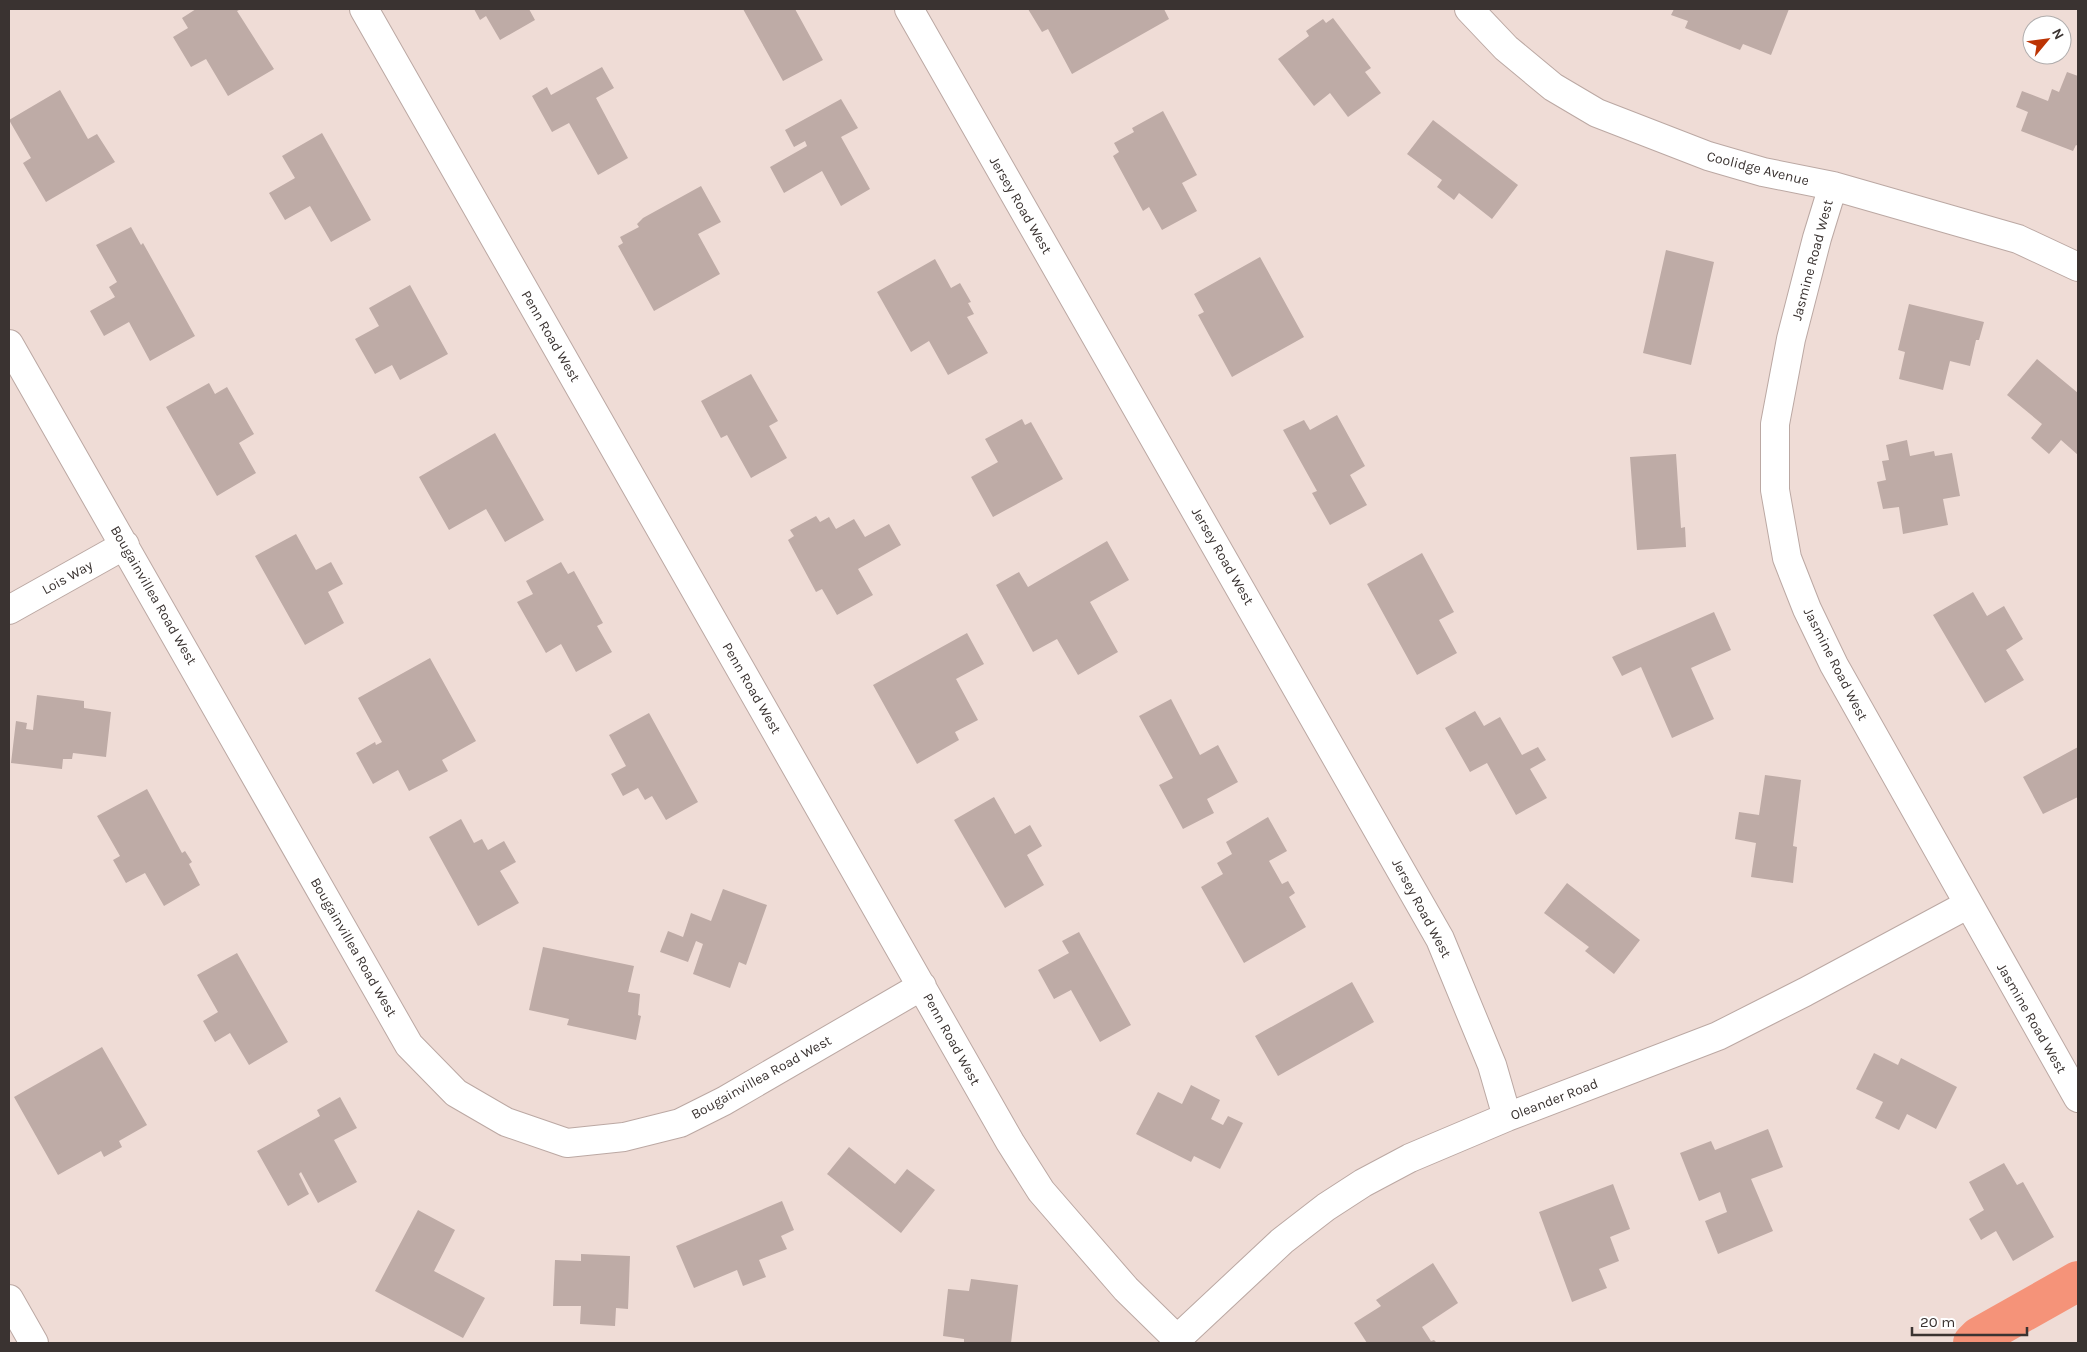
<svg xmlns="http://www.w3.org/2000/svg" width="2087" height="1352" font-family="Karla,sans-serif">
  <style>
    .lines { fill: none; stroke-linecap: round; stroke-linejoin: round }
    .canal { stroke: #f59379; stroke-width: 40 }
    .building { fill: #beaba6 }
    .street-casing { stroke: #bba8a3; stroke-width: 30 }
    .street { stroke: #fff; stroke-width: 28 }
    .labels { text-anchor: middle; stroke-width: 5; stroke-linejoin: round; paint-order: stroke }
    .street-label { font-size: 14px; fill: #3a3331; stroke: #fff }
  </style>
  <rect width="100%" height="100%" fill="#efdcd6"/>
  <g class="lines">
    <path class="canal" d="M1973,1343L1979,1337L2078,1281"/>
  </g>
  <path class="building" d="M196,9H241L237,11L274,69L228,96L206,59L191,67L173,37L188,28L182,18Z
    M474,9H529L535,20L500,40L486,16L480,20Z
    M743,9H795L823,60L783,81Z
    M1028,9H1164L1169,19L1072,74L1048,29L1042,32Z
    M1674,9H1789L1771,55L1743,44L1740,50L1685,28L1688,21L1671,15Z
    M1333,18L1371,68L1365,72L1381,93L1348,117L1330,93L1314,106L1278,59L1309,36L1306,31L1323,19L1326,23Z
    M602,67L614,88L596,98L628,158L598,175L569,123L552,132L532,96L547,87L551,95Z
    M2067,72L2078,76V146L2076,145L2073,151L2021,131L2028,112L2016,107L2022,91L2048,101L2052,89L2059,92Z
    M60,90L88,139L97,134L115,162L46,202L23,163L31,158L9,120Z
    M841,99L858,128L841,137L870,189L841,206L822,171L784,193L770,167L807,146L805,141L794,147L785,130Z
    M1163,111L1197,175L1182,183L1197,211L1162,230L1149,207L1143,211L1113,156L1119,152L1114,143L1134,132L1132,128Z
    M1433,120L1518,185L1492,219L1459,193L1454,200L1437,187L1442,180L1407,154Z
    M322,133L371,220L331,242L310,206L285,220L269,193L295,178L282,156Z
    M701,186L721,222L698,234L720,274L654,311L618,246L623,243L620,237L639,227L637,224L643,218Z
    M131,227L141,245L143,243L195,336L150,361L129,322L104,336L90,311L115,297L109,287L117,282L96,245Z
    M1666,250L1714,262L1691,365L1643,353Z
    M1260,257L1304,337L1232,377L1198,315L1204,312L1194,294Z
    M935,259L951,288L960,283L971,302L968,303L974,314L967,317L988,353L948,375L929,341L911,352L877,292Z
    M410,285L448,354L400,380L392,365L375,374L355,339L379,326L369,308Z
    M1909,304L1984,322L1979,340H1976L1970,366L1950,361L1943,390L1899,379L1905,352L1898,350Z
    M2037,359L2078,393V455L2061,440L2049,454L2031,438L2042,424L2007,395Z
    M751,374L778,421L769,426L787,458L751,478L727,435L721,438L701,401Z
    M209,383L215,394L227,387L254,434L239,443L256,473L217,496L166,407Z
    M1337,415L1365,466L1350,475L1367,505L1330,525L1312,493L1317,491L1283,430L1304,420L1310,430Z
    M1022,419L1025,425L1031,422L1063,479L993,517L971,477L998,462L985,439Z
    M495,433L544,520L505,542L486,509L449,530L419,477Z
    M1907,440L1910,456L1934,451L1935,456L1952,453L1960,496L1943,499L1948,525L1903,534L1899,507L1883,509L1877,482L1886,480L1882,461L1889,460L1886,445Z
    M1676,454L1681,528L1685,527L1686,547L1637,550L1630,457Z
    M816,516L820,522L829,517L836,529L854,519L865,537L889,524L901,545L858,569L873,595L837,615L822,589L816,592L788,540L794,536L790,530Z
    M296,534L316,570L331,562L343,584L328,592L344,623L305,645L255,556Z
    M1107,541L1129,580L1090,602L1118,652L1078,675L1057,639L1033,652L996,585L1019,572L1028,587Z
    M1422,553L1454,612L1439,620L1457,653L1417,675L1367,584Z
    M561,562L568,574L574,571L603,623L597,626L612,652L576,672L561,644L546,653L517,602L533,594L526,581Z
    M1973,592L1987,616L2004,606L2023,639L2006,650L2024,680L1985,703L1933,615Z
    M1714,612L1731,650L1691,668L1714,719L1672,738L1641,667L1622,676L1612,657Z
    M967,633L984,664L956,679L978,720L955,732L959,740L917,764L873,685Z
    M430,658L476,741L442,760L448,771L409,791L398,770L373,784L356,753L375,742L376,745L382,742L358,698Z
    M37,695L84,701V708L111,712L106,757L73,753L72,759H63L62,769L11,763L16,721L27,723L26,729L33,730Z
    M1171,699L1200,755L1218,745L1238,782L1207,799L1214,813L1183,829L1159,785L1173,778L1139,716Z
    M1475,711L1484,726L1500,717L1522,755L1538,747L1546,760L1530,769L1547,798L1516,815L1487,763L1470,772L1445,728Z
    M649,713L698,802L666,820L652,796L645,800L638,788L623,796L611,774L626,766L609,735Z
    M2078,747V797L2043,814L2023,777Z
    M1765,775L1801,780L1793,846L1797,847L1793,883L1751,877L1756,843L1735,839L1739,812L1759,815Z
    M147,789L182,853L185,851L192,862L189,864L200,885L164,906L145,873L126,883L113,860L120,856L97,816Z
    M994,797L1015,834L1030,825L1042,846L1027,855L1044,885L1005,908L954,820Z
    M1268,817L1287,851L1269,861L1282,884L1288,881L1295,893L1289,897L1306,927L1244,963L1201,887L1223,874L1217,863L1232,854L1226,842Z
    M461,819L474,843L482,839L488,850L504,841L516,862L500,871L519,903L478,926L429,837Z
    M1567,883L1640,940L1614,974L1585,951L1589,947L1544,913Z
    M723,889L767,905L746,965L739,962L730,988L693,974L703,944L696,941L688,962L660,952L668,931L683,937L691,913L711,921Z
    M1079,932L1131,1025L1100,1042L1071,990L1054,999L1038,970L1069,953L1062,941Z
    M543,947L634,966L628,992L640,994L638,1015L641,1016L636,1040L567,1025L569,1019L529,1010Z
    M237,953L288,1042L249,1065L230,1033L215,1042L203,1021L218,1012L197,975Z
    M1352,982L1374,1022L1278,1076L1255,1036Z
    M102,1047L147,1125L119,1141L122,1147L104,1157L101,1151L58,1175L14,1097Z
    M1874,1053L1898,1065L1901,1058L1957,1087L1936,1129L1907,1114L1899,1130L1875,1118L1883,1102L1856,1089Z
    M1191,1085L1220,1100L1211,1119L1223,1125L1228,1116L1243,1123L1220,1169L1194,1156L1191,1162L1136,1134L1158,1092L1182,1104Z
    M340,1097L357,1128L334,1140L357,1182L318,1203L301,1172L299,1174L309,1194L288,1206L257,1151L320,1116L317,1110Z
    M1768,1129L1783,1167L1751,1179L1773,1231L1718,1254L1705,1221L1727,1212L1720,1192L1699,1201L1680,1153L1711,1141L1715,1150Z
    M849,1147L895,1184L907,1169L935,1190L901,1233L827,1174Z
    M2004,1163L2017,1185L2023,1182L2054,1237L2013,1261L1996,1231L1981,1240L1969,1219L1984,1210L1969,1182Z
    M1613,1184L1630,1229L1610,1237L1619,1261L1599,1269L1607,1288L1572,1302L1539,1212Z
    M782,1201L794,1230L781,1236L787,1249L759,1260L766,1277L743,1286L737,1270L694,1288L676,1246Z
    M418,1210L455,1230L434,1271L485,1298L463,1338L375,1291Z
    M581,1254L630,1256L628,1309L616,1308L615,1326L580,1324L581,1306H553L555,1260L581,1261Z
    M1433,1263L1458,1303L1422,1327L1431,1341L1434,1340L1437,1343H1367L1354,1323L1381,1306L1376,1300Z
    M971,1279L1018,1285L1011,1343H964V1339L943,1336L948,1289L969,1291Z"/>
  <g class="lines">
    <g class="street-casing">
      <path id="street" d="M364,9L1010,1142L1041,1191L1126,1289L1177,1339
        M909,9L1440,939L1492,1065L1507,1117
        M1469,9L1506,48L1553,87L1597,113L1708,156L1763,172L1833,186L2018,239L2078,267
        M1833,186L1817,238L1791,339L1775,424V490L1787,558L1807,609L1834,665L2078,1098
        M9,344L409,1045L456,1093L506,1122L567,1143L624,1137L680,1123L724,1101L922,986
        M9,610L125,545
        M9,1299L34,1343
        M1173,1343L1282,1241L1326,1207L1363,1183L1410,1158L1507,1117L1718,1036L1805,992L1967,905"/>
    </g>
    <use href="#street" class="street"/>
  </g>
  <g class="labels">
    <g class="street-label">
      <text transform="translate(1758 168) rotate(14)" y="5">Coolidge Avenue</text>
      <text transform="translate(1021 205) rotate(60)" y="5">Jersey Road West</text>
      <text transform="translate(1812 260) rotate(-75)" y="5">Jasmine Road West</text>
      <text transform="translate(551 336) rotate(60)" y="5">Penn Road West</text>
      <text transform="translate(1223 556) rotate(60)" y="5">Jersey Road West</text>
      <text transform="translate(67 577) rotate(-29)" y="5">Lois Way</text>
      <text transform="translate(154 595) rotate(60)" y="5">Bougainvillea Road West</text>
      <text transform="translate(1836 664) rotate(63)" y="5">Jasmine Road West</text>
      <text transform="translate(752 688) rotate(60)" y="5">Penn Road West</text>
      <text transform="translate(1422 908) rotate(62)" y="5">Jersey Road West</text>
      <text transform="translate(354 947) rotate(60)" y="5">Bougainvillea Road West</text>
      <text transform="translate(2032 1018) rotate(60)" y="5">Jasmine Road West</text>
      <text transform="translate(952 1039) rotate(61)" y="5">Penn Road West</text>
      <text transform="translate(761 1077) rotate(-29)" y="5">Bougainvillea Road West</text>
      <text transform="translate(1554 1099) rotate(-21)" y="5">Oleander Road</text>
    </g>
  </g>
  <rect width="2087" height="1352" fill="none" stroke="#3a3331" stroke-width="20"/>
  <g transform="translate(2047 40) rotate(61)"><circle r="24" fill="#ffffff" stroke="#b0adad"/>
  <path d="M0-4L9 19L0 12L-9 19Z" fill="#bc3404"/>
  <text y="-8" font-size="14" font-weight="bold" text-anchor="middle" fill="#3a3331">N</text>
  </g>
  <path d="M1912 1327v8h115v-8" fill="none" stroke="#3a3331" stroke-width="2.5"/>
  <text x="1920" y="1327" font-size="15" fill="#3a3331" stroke="#ffffff" stroke-width="4" paint-order="stroke">20 m</text>
</svg>
